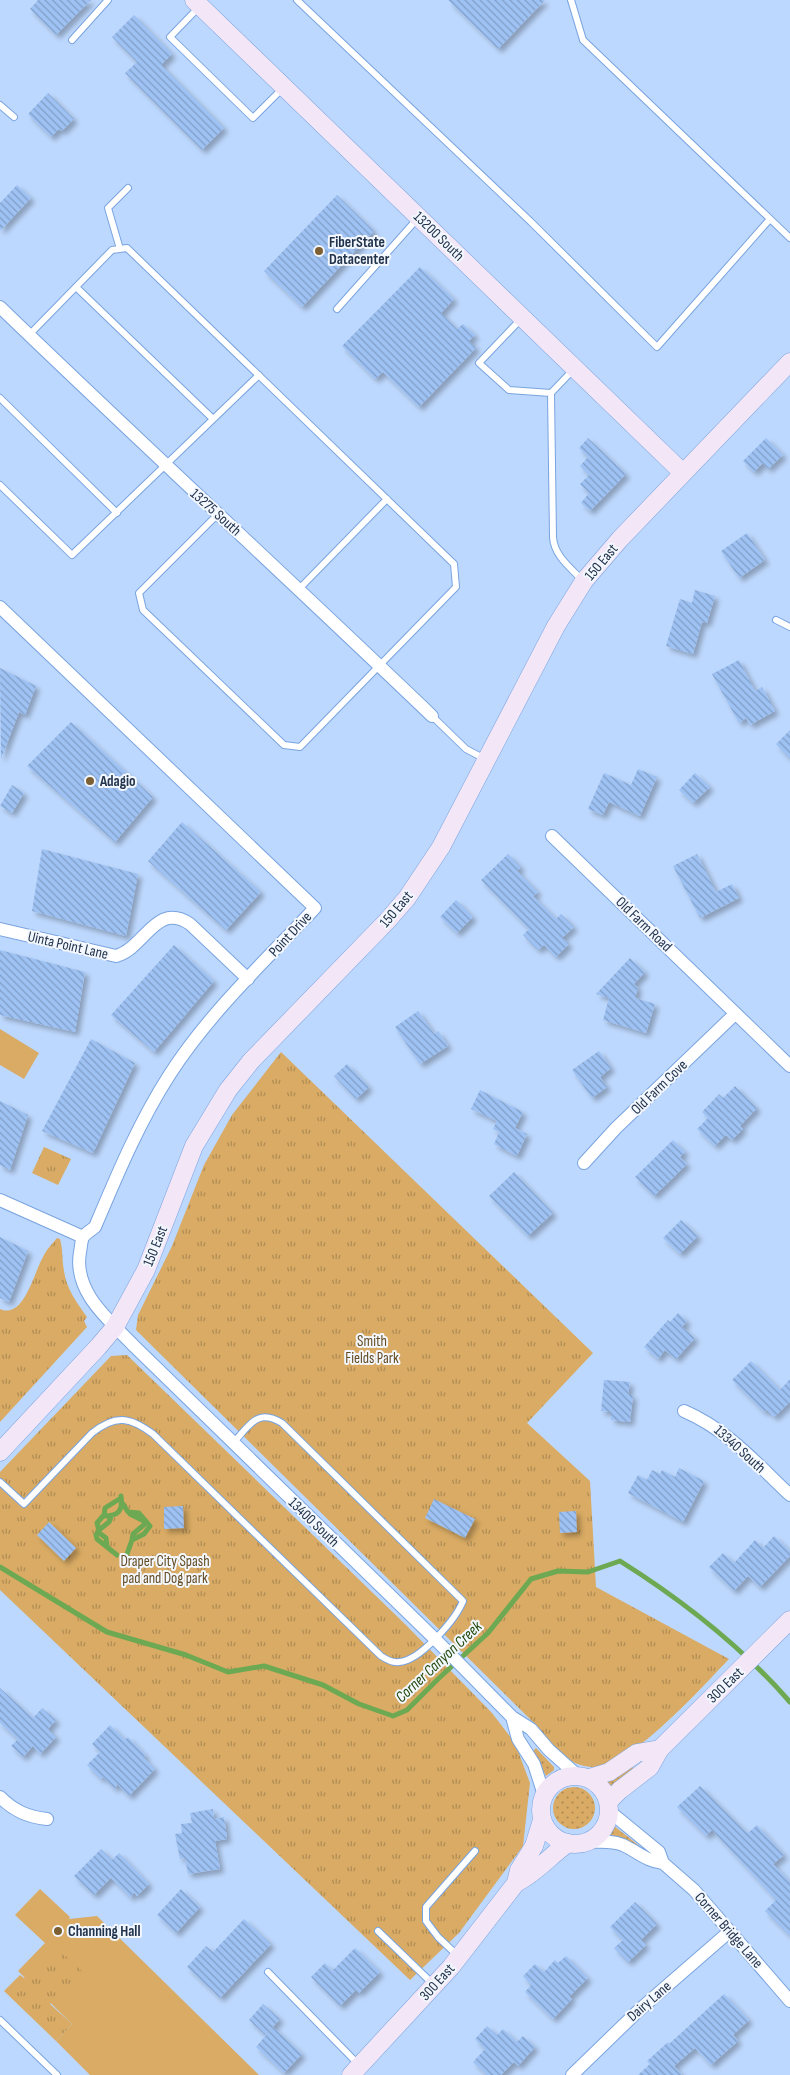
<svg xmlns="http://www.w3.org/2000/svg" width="790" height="2075" font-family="'Sofia Sans Condensed',sans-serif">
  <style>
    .grass { fill: #d9ab64 }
    .park { fill: url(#park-tufts) }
    .garden { fill: url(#garden-dots) }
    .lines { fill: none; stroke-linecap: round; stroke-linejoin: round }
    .stream { stroke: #6da953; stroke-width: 5 }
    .building { fill: url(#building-back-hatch); filter: url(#shadow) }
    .lane-casing { stroke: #79a4e0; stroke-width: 8 }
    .street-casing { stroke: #79a4e0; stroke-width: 14 }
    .secondary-casing { stroke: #79a4e0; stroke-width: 19 }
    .lane { stroke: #fff; stroke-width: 6 }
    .street { stroke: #fff; stroke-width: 12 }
    .secondary { stroke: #f2e6f7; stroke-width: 18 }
    .poi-dot { fill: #7c5f32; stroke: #f3f7fe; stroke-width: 2 }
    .labels { text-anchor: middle; stroke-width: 4; stroke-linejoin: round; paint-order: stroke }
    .street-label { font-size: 15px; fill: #22334c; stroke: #f3f7fe }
    .poi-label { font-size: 15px; font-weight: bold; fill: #22334c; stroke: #f3f7fe; text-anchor: start }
    .park-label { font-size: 15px; fill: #644b23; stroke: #f3f7fe }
    .water-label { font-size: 16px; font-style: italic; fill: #22490c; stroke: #f3f7fe }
  </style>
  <defs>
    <pattern id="park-tufts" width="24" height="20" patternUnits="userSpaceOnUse" patternTransform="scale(1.25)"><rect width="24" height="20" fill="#d9ab64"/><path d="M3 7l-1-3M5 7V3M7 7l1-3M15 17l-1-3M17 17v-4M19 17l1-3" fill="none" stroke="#b08c55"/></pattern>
    <pattern id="garden-dots" width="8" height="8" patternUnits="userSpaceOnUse" patternTransform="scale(1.25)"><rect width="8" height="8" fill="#d9ab64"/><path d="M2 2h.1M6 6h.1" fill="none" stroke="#b08c55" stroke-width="1.8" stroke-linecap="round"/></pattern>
    <pattern id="building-back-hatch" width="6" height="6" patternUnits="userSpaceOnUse" patternTransform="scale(1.25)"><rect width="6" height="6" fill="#9ec2f3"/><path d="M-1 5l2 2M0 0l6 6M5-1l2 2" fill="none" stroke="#809ec7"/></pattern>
    <filter id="shadow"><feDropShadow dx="4" dy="4" stdDeviation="2.5" flood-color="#0004"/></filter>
  </defs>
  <rect width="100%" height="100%" fill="#bdd8fe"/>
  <path class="grass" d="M0,1029L39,1053L24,1079L0,1065Z
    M40,1889L70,1917L69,1919L97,1916L259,2075H90L56,2041L72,2024L18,1971L45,1943L15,1915Z"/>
  <path class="park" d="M281,1052L593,1353L527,1423L590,1481L596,1587L729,1659C703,1686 630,1768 594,1767C567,1767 551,1744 537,1726L136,1330L138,1315L172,1246L204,1165L232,1115Z
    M44,1147L71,1159L58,1185L32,1173Z
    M57,1238L60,1239C63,1250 62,1260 64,1271C66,1288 77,1303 87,1317L84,1321L87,1327L0,1422V1309C24,1320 34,1272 43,1257C46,1250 52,1244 57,1238Z
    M127,1355L406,1625L492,1713L515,1743L530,1783L523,1846L459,1933L410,1980L0,1590V1472L111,1356Z
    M55,1946L82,1971L50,2004L72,2024L56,2041L4,1991L20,1975L24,1978Z"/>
  <path class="garden" d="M536,1748L554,1767V1770L546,1776L533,1751Z
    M631,1765L634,1769L612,1787L606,1781Z
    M553 1808a21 21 0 1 1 42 0a21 21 0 1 1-42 0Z
    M614,1826L637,1844L639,1846L635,1847L611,1836L610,1835Z"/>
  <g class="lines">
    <path class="stream" d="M123,1504L128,1512L139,1513L150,1526L144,1534L132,1540L127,1554
      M130,1514L144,1521
      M104,1516L105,1508L121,1498
      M99,1530L109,1522L111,1517
      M98,1532L106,1538L107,1546
      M132,1540L133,1534L146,1523
      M117,1555L97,1539L96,1535L99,1530L97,1523L103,1516C118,1516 123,1512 121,1496
      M0,1567L107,1632L186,1655L228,1672L264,1666L323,1685L359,1704L393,1716L407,1710L438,1679L488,1633L531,1579L558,1571L588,1572L620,1561C682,1600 742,1647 790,1702"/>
  </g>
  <path class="building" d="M38,0H91L56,35L30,9Z
    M448,0H545L498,49Z
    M134,15L172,54L161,65L224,128L202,150L125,73L137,62L112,37Z
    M48,93L74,119L62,131L59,129L51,137L28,114Z
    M17,185L31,198L0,231V203Z
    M337,195L374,231L302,307L264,271Z
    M420,267L454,299L441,313L457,329L463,324L475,335L469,341L476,348L419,407L383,372L375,379L342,346Z
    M588,438L626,474L590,511L581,503L589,493L580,484L589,475L580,466L588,457L579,448Z
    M766,438L783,455L768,469L763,463L754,472L743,461Z
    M747,533L765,560L739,578L721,551Z
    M695,590L715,596L707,623L702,622L693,654L666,646L680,599L692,603Z
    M739,660L755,691L762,687L775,711L750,725L746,718L739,723L712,674Z
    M0,668L36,686L25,715L19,712L1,759Z
    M71,722L153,797L115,842L27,766Z
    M790,730V759L776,744Z
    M638,769L657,777L640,816L609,802L603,815L588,809L604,773L631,785Z
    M695,773L710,787L693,803L679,790Z
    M12,785L24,793L12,813L0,806Z
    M182,822L261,892L226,930L148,861Z
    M42,849L138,874L126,936L32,911Z
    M508,854L521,867L517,871L538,892L533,896L556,919L561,914L574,927L562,938L569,944L556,957L544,945L538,950L523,935L529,929L481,880Z
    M697,854L716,892L732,884L739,898L700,918L673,866Z
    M456,900L473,917L457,933L440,917Z
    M174,945L214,981L154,1052L111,1015Z
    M0,950L85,972L75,1032L0,1015Z
    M630,958L645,972L634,984L638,988L635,998L655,1004L646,1033L603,1020L609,998L596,994Z
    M418,1011L434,1034L438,1031L448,1046L420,1064L395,1027Z
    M91,1039L135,1063L93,1153L42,1131Z
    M599,1051L611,1068L600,1077L607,1087L592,1098L572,1070Z
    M347,1064L369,1087L356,1099L334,1076Z
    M735,1086L757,1108L740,1126L743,1129L732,1140L726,1135L715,1146L697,1129L708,1118L702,1112L719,1094L723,1098Z
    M480,1090L523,1112L515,1128L527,1134L517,1156L494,1144L499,1132L493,1129L497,1121L471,1109Z
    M0,1101L28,1115L10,1170L0,1165Z
    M673,1140L685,1152L680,1157L687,1164L654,1196L635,1177Z
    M514,1172L553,1213L528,1236L489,1196Z
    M681,1220L698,1236L680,1254L663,1238Z
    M0,1237L28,1251L9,1302L0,1298Z
    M678,1313L687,1321L682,1327L695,1338L676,1359L665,1350L658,1359L644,1347L668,1320L670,1322Z
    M751,1361L780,1390L790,1379V1402L774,1417L767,1410L764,1412L732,1380Z
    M604,1380L630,1382L628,1395H633L630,1422L611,1420V1412L601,1411Z
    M679,1468L704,1481L683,1522L628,1493L638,1475L647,1480L652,1470L660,1474L662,1470L675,1477Z
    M434,1499L475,1519L465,1538L425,1518Z
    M183,1506L184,1528L164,1529V1507Z
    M576,1511L577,1532L560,1533L559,1512Z
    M49,1522L76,1548L64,1561L37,1535Z
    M774,1536L790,1551V1556L760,1587L748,1576L734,1591L709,1567L723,1553L734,1563L755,1540L763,1548Z
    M0,1688L33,1718L42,1708L56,1720L48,1729L56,1737L40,1754L33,1746L23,1757L11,1746L18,1739L0,1723Z
    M110,1725L125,1740L128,1737L146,1756L144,1758L155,1769L129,1796L117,1784L115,1789L103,1777L101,1779L87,1765L100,1752L92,1744Z
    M700,1786L744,1830L748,1833L757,1825L784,1855L773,1864L790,1882V1936L765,1911L776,1900L712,1830L706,1836L677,1807Z
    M213,1809L214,1819L224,1817L227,1839L215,1841L220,1869L188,1874L185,1858L180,1859L175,1834L182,1833L181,1824L192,1823L190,1813Z
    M101,1849L112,1860L119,1853L149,1884L137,1896L134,1892L131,1898L111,1878L94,1895L74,1876Z
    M181,1889L200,1907L176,1933L157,1915Z
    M635,1902L657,1924L641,1940L646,1945L628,1962L614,1948L623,1940L610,1927Z
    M244,1919L271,1944L220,1998L187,1967L206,1946L213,1952Z
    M355,1948L380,1972L359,1993L356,1990L340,2006L311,1977L325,1963L332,1971Z
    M566,1956L588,1978L569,1997L572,1999L553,2019L525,1992L531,1985L523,1976L535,1964L544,1972L555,1960L558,1963Z
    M724,1994L749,2020L733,2035L738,2041L711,2065L695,2048L674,2066L682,2075H638L650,2064L647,2061L668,2042L669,2044Z
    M263,2004L280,2019L265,2035L249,2020Z
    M487,2026L497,2035L503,2029L517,2042L523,2036L535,2047L518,2066L514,2062L501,2075H487L473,2062L485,2049L475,2039Z
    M273,2027L302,2054L284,2073L256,2047Z"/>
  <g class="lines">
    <g class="lane-casing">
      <path id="lane" d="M297,0L531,222L657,347L770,219
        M571,0L583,40L790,238
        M200,6L170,37L253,118L283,88
        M72,40L108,0
        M0,105L14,117
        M120,249L108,208L128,188
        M76,287L213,419
        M337,309L418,218
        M521,319L479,363L509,390L551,393
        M29,335L112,250L127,248L454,564L456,587L300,747L284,745L143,610L139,593L219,513
        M574,369L551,393L553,537C554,556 571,568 583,581
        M0,398L117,513
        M0,485L72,555L259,375
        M299,589L387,499
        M776,620L790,627
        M432,716L466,749L485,759
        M0,1482L24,1504L92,1433C116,1414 130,1417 153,1434L381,1656C387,1660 393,1663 399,1662C420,1661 456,1619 463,1601L282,1423C257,1408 250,1425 233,1443
        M378,1931L433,1984
        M458,1956L438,1937L426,1921V1907L475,1851
        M268,1972L359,2065
        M0,2020L57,2075"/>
    </g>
    <g class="street-casing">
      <path id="street" d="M0,307C143,445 289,579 432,716
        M0,607L315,908C265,961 210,1012 170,1074C139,1122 117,1175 95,1227C91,1230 85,1234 83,1237C81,1241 81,1248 80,1252C73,1292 109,1320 133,1345L435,1639L512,1717L531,1729L549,1750L577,1775
        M552,836L790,1066
        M0,929L116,956C145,948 156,901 190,924L248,979
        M584,1163L616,1128L735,1014
        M0,1200L83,1237
        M684,1411C728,1430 756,1463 790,1495
        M512,1717L518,1739L534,1764L544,1795
        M0,1797C14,1811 28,1817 47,1819
        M609,1811L659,1852L663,1863L694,1890L790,2001
        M586,1842C599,1842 611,1840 623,1845C638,1852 646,1861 663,1863
        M572,2075L638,2011L730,1931"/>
    </g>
    <g class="secondary-casing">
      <path id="secondary" d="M194,0L683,473
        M0,1452L98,1347L115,1327L146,1270L194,1146L228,1090L251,1061L387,921L407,898L441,847L556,626L584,581L620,539L790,362
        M541 1810a34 34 0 1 1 68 0a34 34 0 1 1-68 0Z
        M589,1778L609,1772L637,1753L660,1749
        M608,1802L620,1790L650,1767L660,1749L790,1620
        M516,1883L519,1870L534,1846L542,1820
        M351,2075L451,1967L516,1883C536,1873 550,1856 568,1843"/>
    </g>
    <use href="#lane" class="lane"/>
    <use href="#street" class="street"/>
    <use href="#secondary" class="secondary"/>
  </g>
  <g class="poi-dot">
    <circle cx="319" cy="251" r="5"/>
    <circle cx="90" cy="781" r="5"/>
    <circle cx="58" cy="1931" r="5"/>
  </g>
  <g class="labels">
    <g class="street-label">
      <text transform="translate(439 236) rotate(44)" y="5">13200 South</text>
      <text transform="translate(216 512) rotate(42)" y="5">13275 South</text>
      <text transform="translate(601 562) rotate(-50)" y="5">150 East</text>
      <text transform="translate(396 909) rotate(-50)" y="5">150 East</text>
      <text transform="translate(644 924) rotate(44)" y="5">Old Farm Road</text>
      <text transform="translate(290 934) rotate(-47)" y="5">Point Drive</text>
      <text transform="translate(68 945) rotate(13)" y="5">Uinta Point Lane</text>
      <text transform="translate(659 1087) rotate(-44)" y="5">Old Farm Cove</text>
      <text transform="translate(155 1246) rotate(-68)" y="5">150 East</text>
      <text transform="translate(740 1449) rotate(42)" y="5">13340 South</text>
      <text transform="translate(314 1522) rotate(44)" y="5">13400 South</text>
      <text transform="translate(725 1685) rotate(-44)" y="5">300 East</text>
      <text transform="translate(729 1930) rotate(49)" y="5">Corner Bridge Lane</text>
      <text transform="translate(437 1982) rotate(-48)" y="5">300 East</text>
      <text transform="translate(649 2001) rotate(-41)" y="5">Dairy Lane</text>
    </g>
    <g class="poi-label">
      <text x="329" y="247">FiberState<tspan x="329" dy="17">Datacenter</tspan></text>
      <text x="100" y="786">Adagio</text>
      <text x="68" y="1936">Channing Hall</text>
    </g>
    <g class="park-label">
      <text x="372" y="1346">Smith<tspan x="372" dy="17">Fields Park</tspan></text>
      <text x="165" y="1566">Draper City Spash<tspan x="165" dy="17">pad and Dog park</tspan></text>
    </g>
    <g class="water-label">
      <text transform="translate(438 1661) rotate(-43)" y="6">Corner Canyon Creek</text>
    </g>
  </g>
</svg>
